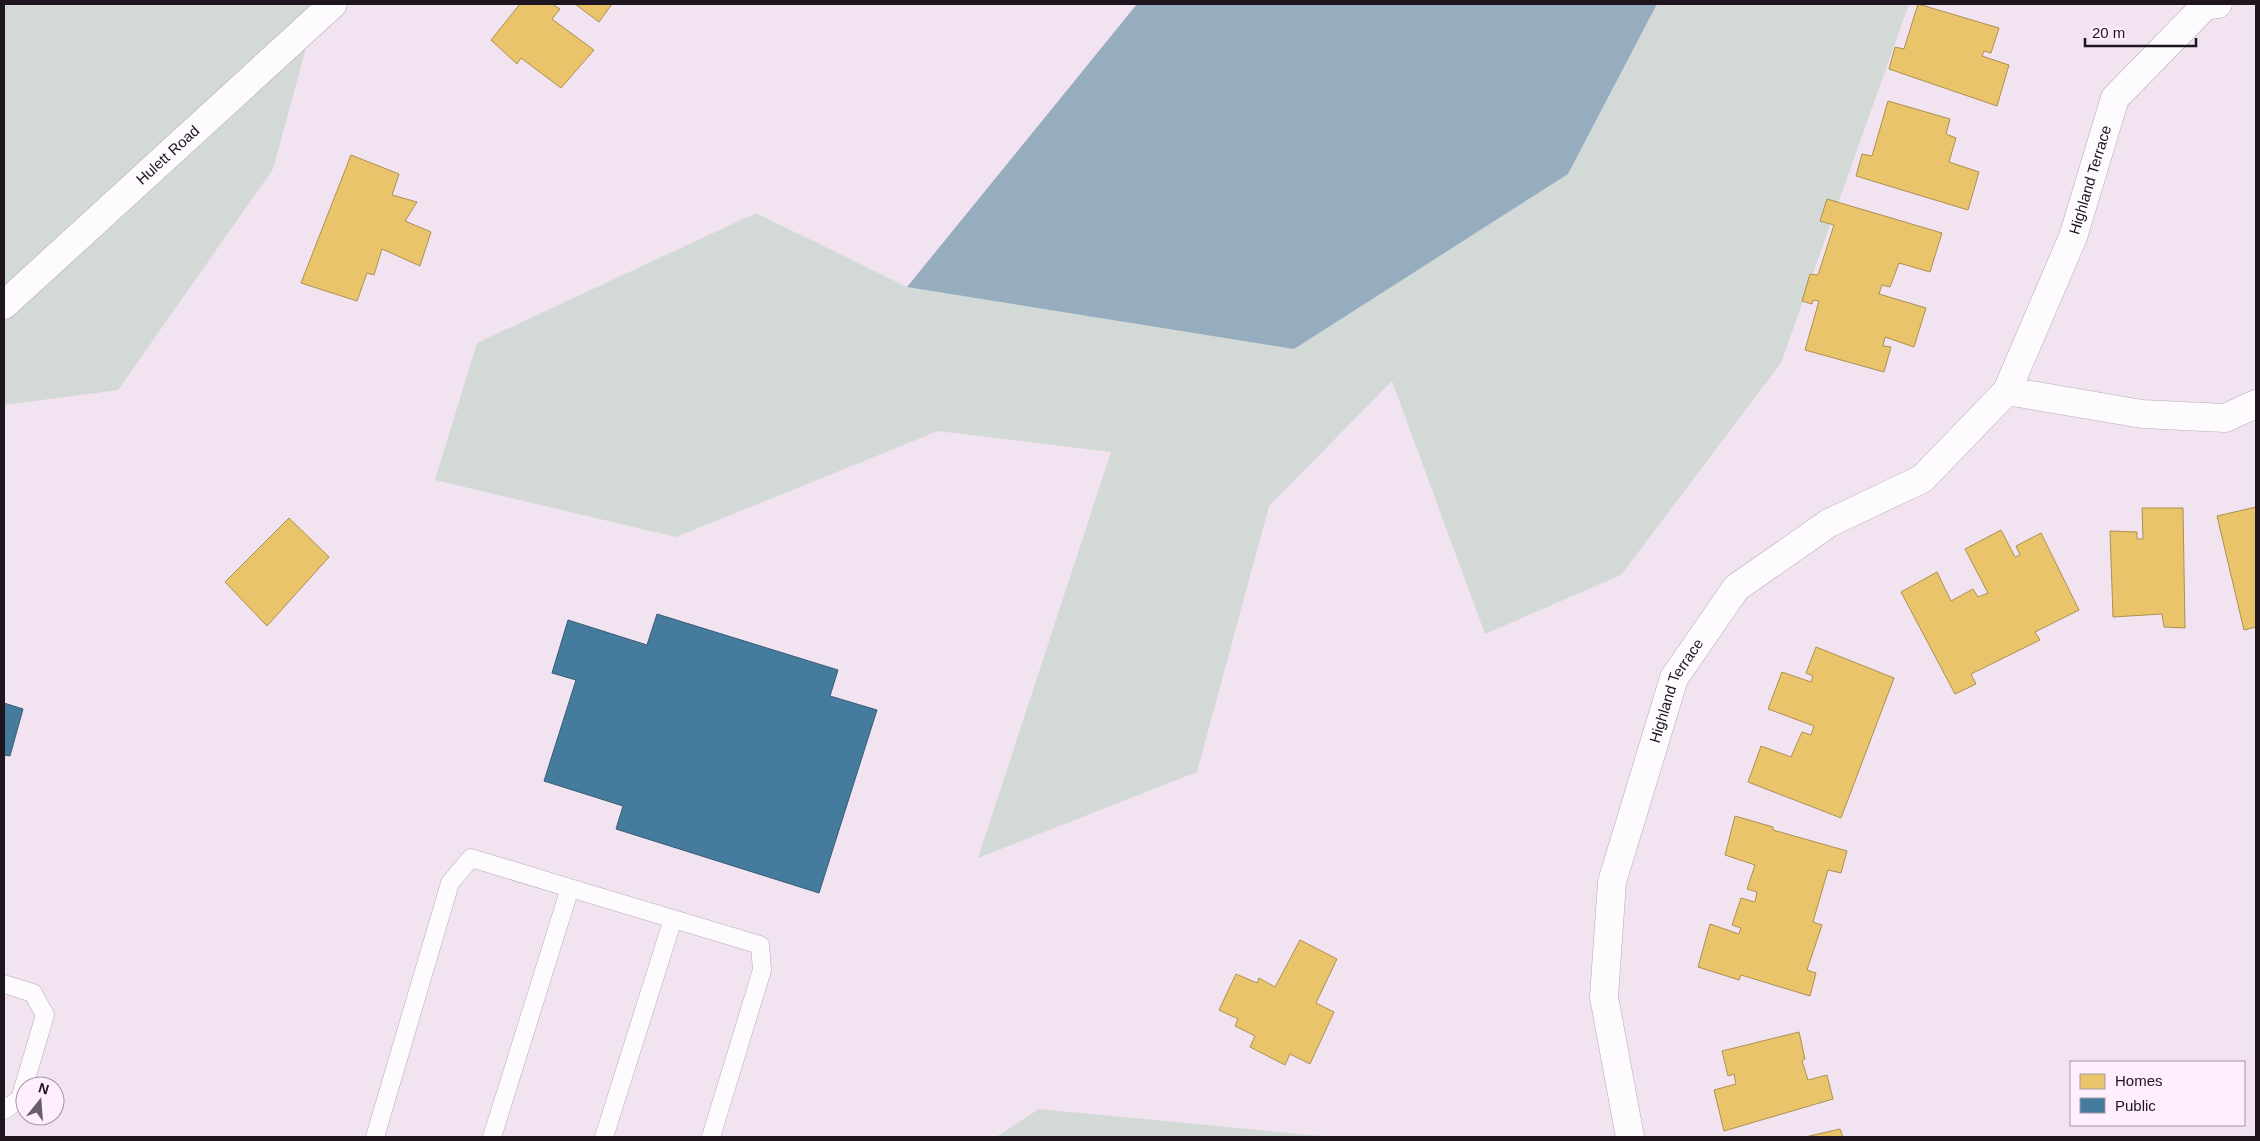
<svg xmlns="http://www.w3.org/2000/svg" width="2260" height="1141" font-family="Helvetica,sans-serif">
  <style>
    .green { fill: #d2d9d6 }
    .water { fill: #96acbf }
    .homes { fill: #e9c46a; stroke: #ac9053 }
    .public { fill: #457b9d; stroke: #395c77 }
    .lines { fill: none; stroke-linecap: round; stroke-linejoin: round }
    .lane-casing { stroke: #b6aab5; stroke-width: 19 }
    .street-casing { stroke: #b6aab5; stroke-width: 29 }
    .lane { stroke: #fdfbfd; stroke-width: 18 }
    .street { stroke: #fdfbfd; stroke-width: 28 }
    .labels { text-anchor: middle; stroke-width: 5; stroke-linejoin: round; paint-order: stroke }
    .street-label { font-size: 15px; fill: #1e151e; stroke: #feeefe }
  </style>
  <rect width="100%" height="100%" fill="#f2e3f1"/>
  <path class="green" d="M4,4H318L273,169L118,390L4,405Z
    M1657,4H1909L1781,363L1621,575L1485,634L1392,381L1269,506L1197,772L978,858L1111,452L938,431L676,537L435,480L477,343L756,213L907,287L1568,174Z
    M1039,1109L1331,1137H996Z"/>
  <path class="water" d="M1137,4H1657L1568,174L1294,349L907,287Z"/>
  <path class="homes" d="M520,4H552L560,9L552,19L594,50L561,88L521,58L517,64L491,40Z
    M575,4H612L599,22Z
    M1918,4L1999,28L1991,53L1984,51L1982,56L2009,65L1997,106L1889,69L1895,47L1904,49Z
    M1888,101L1950,119L1946,134L1956,138L1949,162L1979,172L1968,210L1856,176L1862,154L1872,156Z
    M351,155L399,174L392,195L417,202L405,221L431,232L420,266L382,249L374,275L367,273L357,301L301,283Z
    M1827,199L1942,233L1930,272L1899,263L1890,287L1882,285L1879,294L1926,308L1914,347L1885,337L1883,346L1891,347L1884,372L1805,350L1819,301L1813,300L1812,304L1802,301L1810,274L1818,275L1834,225L1820,221Z
    M2256,507V627L2244,630L2217,516Z
    M2142,508H2183L2185,628L2164,627L2162,614L2113,617L2110,531L2137,532V539H2143Z
    M289,518L329,557L267,626L225,582Z
    M2001,530L2015,557L2020,555L2016,546L2041,533L2079,610L2035,632L2040,640L1971,674L1976,684L1955,694L1901,592L1937,572L1951,601L1973,589L1978,597L1988,593L1965,549Z
    M1816,647L1894,678L1841,818L1748,782L1761,746L1791,757L1802,732L1811,735L1814,726L1768,709L1782,672L1811,682L1813,676L1806,673Z
    M1735,816L1773,827V830L1847,851L1841,873L1828,870L1813,922L1822,925L1807,970L1816,973L1810,996L1741,975L1739,980L1698,967L1710,924L1739,934L1741,928L1732,925L1741,898L1755,902L1757,892L1747,889L1755,865L1725,855Z
    M1300,940L1337,959L1316,1003L1334,1012L1310,1064L1290,1054L1285,1065L1250,1047L1255,1036L1235,1026L1238,1019L1219,1010L1236,974L1257,983L1259,978L1275,987Z
    M1799,1032L1805,1059L1802,1061L1808,1080L1827,1075L1833,1099L1724,1131L1714,1090L1736,1084L1734,1074L1728,1076L1722,1051Z
    M1840,1129L1843,1137H1805Z"/>
  <path class="public" d="M657,614L838,670L830,696L877,710L819,893L616,829L623,806L544,781L576,680L552,673L568,620L647,645Z
    M4,703L23,709L10,756L4,755Z"/>
  <g class="lines">
    <g class="lane-casing">
      <path id="lane" d="M570,888L760,945L762,970L711,1137
        M4,984L33,993L45,1015L20,1099L4,1110
        M375,1137L450,883L471,858L570,888L492,1137
        M604,1137L673,919"/>
    </g>
    <g class="street-casing">
      <g id="street">
        <path id="s1" d="M4,305L333,4"/>
        <path d="M2007,391L2142,414L2225,418L2256,404"/>
        <path id="s2" d="M1630,1137L1604,997L1612,882L1674,678L1736,588L1829,523L1922,479L2007,391L2073,237L2115,98L2205,6L2218,4"/>
      </g>
    </g>
    <use href="#lane" class="lane"/>
    <use href="#street" class="street"/>
  </g>
  <g class="labels">
    <g class="street-label">
      <text dy="5" stroke="none"><textPath href="#s1" startOffset="222">Hulett Road</textPath></text>
      <text dy="5" stroke="none"><textPath href="#s2" startOffset="1146">Highland Terrace</textPath></text>
      <text dy="5" stroke="none"><textPath href="#s2" startOffset="460">Highland Terrace</textPath></text>
    </g>
  </g>
  <rect width="2260" height="1141" fill="none" stroke="#1e151e" stroke-width="10"/>
  <rect x="2070" y="1061" width="175" height="65" fill="#feeefe" stroke="#a497a4"/>
  <rect x="2080" y="1074" width="25" height="15" fill="#e9c46a" stroke="#a497a4"/>
  <text x="2115" y="1086" font-size="15" fill="#1e151e">Homes</text>
  <rect x="2080" y="1098" width="25" height="15" fill="#457b9d" stroke="#a497a4"/>
  <text x="2115" y="1111" font-size="15" fill="#1e151e">Public</text>
  <g transform="translate(40 1101) rotate(17)"><circle r="24" fill="#feeefe" stroke="#a497a4"/>
  <path d="M0-4L9 19L0 12L-9 19Z" fill="#685d68"/>
  <text y="-8" font-size="14" font-weight="bold" text-anchor="middle" fill="#1e151e">N</text>
  </g>
  <path d="M2085 38v8h111v-8" fill="none" stroke="#1e151e" stroke-width="2.5"/>
  <text x="2092" y="38" font-size="15" fill="#1e151e" stroke="#feeefe" stroke-width="4" paint-order="stroke">20 m</text>
</svg>
